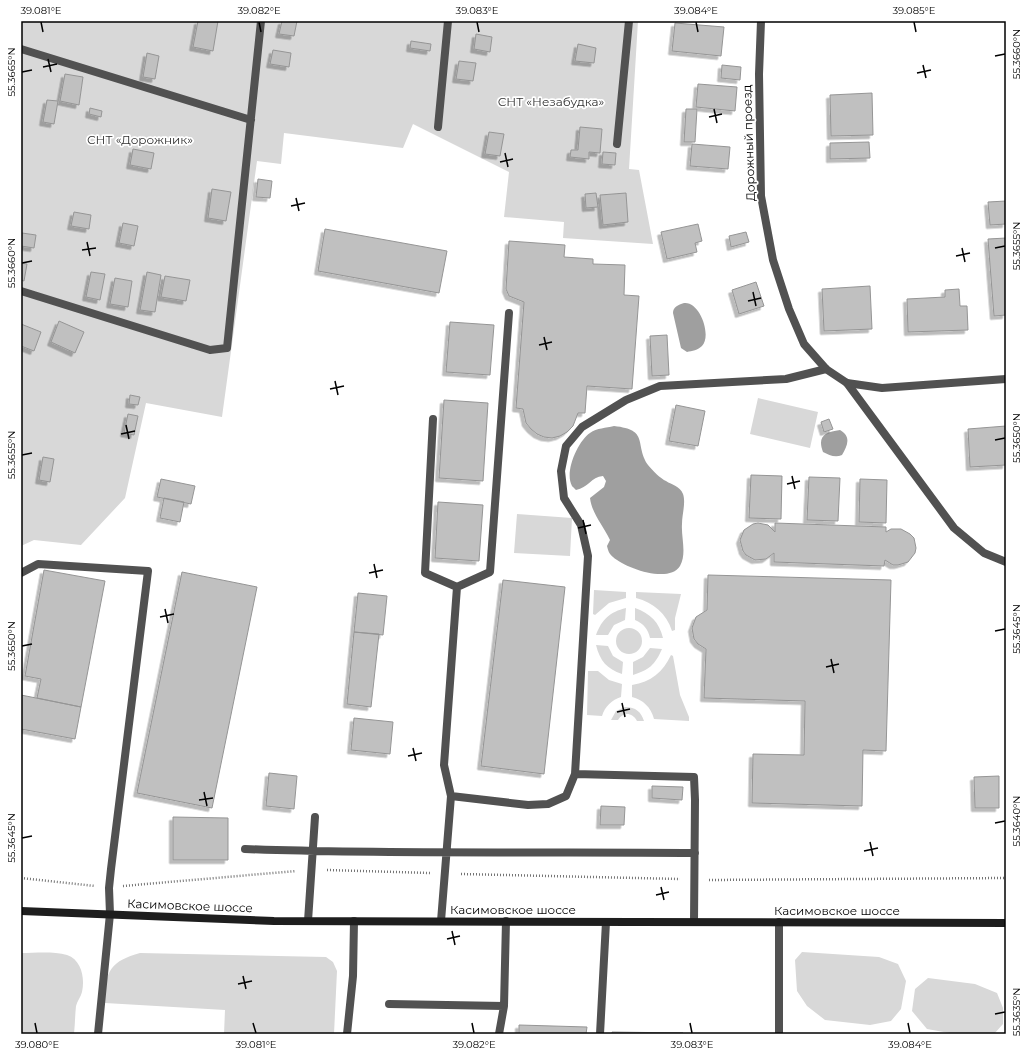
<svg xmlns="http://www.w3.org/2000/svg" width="1027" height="1055" font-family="Montserrat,sans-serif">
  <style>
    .green { fill: #d8d8d8 }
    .water { fill: #9f9f9f }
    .building { fill: #c0c0c0; stroke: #959595; filter: url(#shadow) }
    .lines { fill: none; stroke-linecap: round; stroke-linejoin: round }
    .path { stroke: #737373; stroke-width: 2.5; stroke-dasharray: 1 2; stroke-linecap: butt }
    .service { stroke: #515151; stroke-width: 8 }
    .minor { stroke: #515151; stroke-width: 8 }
    .secondary { stroke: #1e1e1e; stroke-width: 8 }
    .ticks { fill: none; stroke: #000; stroke-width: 1.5 }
    .labels { text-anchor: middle; stroke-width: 3.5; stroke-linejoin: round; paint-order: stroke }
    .park-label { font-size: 12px; fill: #2f2f2f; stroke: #fff }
    .street-label { font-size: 12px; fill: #000; stroke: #fff }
    .neatline { fill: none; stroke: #000; stroke-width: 1.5 }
    .ticks-label { font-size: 10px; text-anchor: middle; fill: #000 }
  </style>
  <defs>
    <filter id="shadow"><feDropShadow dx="-3.5" dy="3.5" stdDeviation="0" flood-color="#0004"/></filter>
  </defs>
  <rect width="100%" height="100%" fill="#fff"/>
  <path class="green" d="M21,21H638L629,169L639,170L653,244L563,238L564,222L504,217L509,172L413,124L403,148L284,133L281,164L257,161L222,417L146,403L125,498L81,545L34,540L21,546Z
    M758,398L818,412L810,448L750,434Z
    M517,514L572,518L570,556L514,553Z
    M594,590L626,592V598L609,603L595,615L593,614Z
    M636,592L681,594L675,618V630L672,631C666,613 654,603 636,598Z
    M626,608L625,620L614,625L608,635H596C602,619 610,612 626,608Z
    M635,608C651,614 659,622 663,638H650C648,629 644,624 635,620Z
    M616 641a13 13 0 1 1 26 0a13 13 0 1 1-26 0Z
    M596,645L608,646L613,656L623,662L622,674C607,669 600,661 596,645Z
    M650,648L662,649C655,665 649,670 633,675V662L643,657Z
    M671,655L673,656L680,695L689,717V721L654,719C651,707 643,700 632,697V685C651,682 663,672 671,655Z
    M588,671H598L609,680L622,684L621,697C612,700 605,706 602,716L587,715Z
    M625,707C636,707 641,712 644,721H637C632,712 623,712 618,720H611L616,711Z
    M802,952L879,957L898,964L906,981L901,1009L891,1021L870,1025L825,1020L807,1006L797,991L795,960Z
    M21,953C35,953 53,951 67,955C82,960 85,979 82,992C81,997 77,1001 76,1006C75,1015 75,1025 74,1034H21Z
    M140,953L326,957L333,962L337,971L334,1034H224L225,1010L105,1003C104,973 110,961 140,953Z
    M928,978L975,984L997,993L1003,1008V1024L994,1034H955L927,1029L912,1011L915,989Z"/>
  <path class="water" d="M684,303C700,301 712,336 702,346C698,350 692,351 687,352L681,348L673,313C673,307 678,305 684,303Z
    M614,426C650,430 634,444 648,465C652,470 661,479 666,481C672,485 680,486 683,494C686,503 682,514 682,524C681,537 687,554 680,566C669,584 625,568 613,557C609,554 608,550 607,546L610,540C603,525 592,514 590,498L604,487L606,481L603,476C591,477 588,488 576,490C576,490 572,486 572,486C564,472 578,441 590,433C597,428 606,428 614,426Z
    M840,430C852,437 847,446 842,455C835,458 829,455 823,452C817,436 825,432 840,430Z"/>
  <path class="building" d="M198,21H218L213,51L193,47Z
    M282,21H297L294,36L279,34Z
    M675,23L724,27L721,56L672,51Z
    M476,34L492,37L490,52L474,49Z
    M411,41L431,44L430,51L410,48Z
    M578,44L596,48L594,63L575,61Z
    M273,50L291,53L289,67L270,64Z
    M147,53L159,56L155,79L143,77Z
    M459,61L476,63L473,81L456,79Z
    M722,65L741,67L740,80L721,78Z
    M65,74L83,77L79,105L60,101Z
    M698,84L737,87L735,111L696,107Z
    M872,93L873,135L831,136L830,95Z
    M47,100L58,101L54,124L43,122Z
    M90,108L102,111L101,117L89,114Z
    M686,109H697L695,142H684Z
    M580,127L602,129L600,153L589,152V159L570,157L571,150H578Z
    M489,132L504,134L500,156L485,154Z
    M869,142L870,158L830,159V143Z
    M692,144L730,147L728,169L690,166Z
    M133,149L154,153L151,169L130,165Z
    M603,152L616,153L615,165L602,164Z
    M258,179L272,181L270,198L256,197Z
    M212,189L231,192L226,221L208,218Z
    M596,193L598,207L586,208L585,194Z
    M626,193L628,222L603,225L600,195Z
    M1006,201V224L990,225L988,202Z
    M74,212L91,215L89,229L71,226Z
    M123,223L138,226L134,246L119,243Z
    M698,224L702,241L695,243L697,252L667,259L661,232Z
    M325,229L447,251L439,293L318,271Z
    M746,232L749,242L731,247L729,236Z
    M22,233L36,235L34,248L21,246Z
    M1006,238V315L994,316L988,239Z
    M509,241L565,245L564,257L593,259V264L625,265L624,295L639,296L632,389L587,386L585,413H578L573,426L567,432L560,436L552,438L544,437L537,434L531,429L526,423L523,409L516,408L524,302L509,296L506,289Z
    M21,263L27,264L24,281L21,280Z
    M91,272L105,274L100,300L86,297Z
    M147,272L161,275L155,312L140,310Z
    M165,276L190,280L186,301L161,297Z
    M115,278L132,281L128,307L110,304Z
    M756,282L764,306L739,314L732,290Z
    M870,286L872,329L824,331L822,289Z
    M959,289L960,306H967L968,330L908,332L907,299L945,297V290Z
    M59,321L84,332L75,353L51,342Z
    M450,322L494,325L490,375L446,372Z
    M21,324L41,332L34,351L21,346Z
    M667,335L669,375L652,376L650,336Z
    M130,395L140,397L138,405L129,404Z
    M444,400L488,403L483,481L439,478Z
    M676,405L705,411L698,446L669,441Z
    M128,414L138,416L134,435L124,433Z
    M829,419L833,429L824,432L821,422Z
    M1006,426V465L970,467L968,429Z
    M43,457L54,459L50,482L39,480Z
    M751,475L782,476L781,519L749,518Z
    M809,477L840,478L838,521L807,520Z
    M161,479L195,486L191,504L157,497Z
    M860,479L887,480L886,523L859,522Z
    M164,498L184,502L180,522L160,518Z
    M438,502L483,505L479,561L435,558Z
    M758,523L768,525L775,532V523L886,527V532L891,529H901L910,534L914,538L916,548L915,553L908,562L898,565H893L885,560L884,566L774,562V553L766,559L755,560L746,555L743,551L740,540L744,530L753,524Z
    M44,570L105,581L81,707L37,698L41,679L25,676Z
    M182,572L257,587L212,808L137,793Z
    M708,575L891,580L886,751L863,750L862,806L752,803L753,754L804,755L805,701L704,698L706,649L698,644L694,639L692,628L696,617L707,610Z
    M503,580L565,587L544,774L481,766Z
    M358,593L387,596L383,635L354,632Z
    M354,632L379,634L371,707L347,704Z
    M21,695L81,707L75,739L21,729Z
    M354,718L393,722L390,754L351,750Z
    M269,773L297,776L294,809L266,806Z
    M999,776V808H975L974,777Z
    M652,786L683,787L682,800L652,798Z
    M601,806L625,807L624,825H600Z
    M173,817L228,818V860H173Z
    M519,1025L587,1027L586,1034H519Z
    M612,1032L683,1033L612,1034Z"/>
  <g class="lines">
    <path class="path" d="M327,870L430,873
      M461,874L680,879
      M21,878L95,886
      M709,880L1006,878
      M123,886L296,871"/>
    <path class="service" d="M21,49L251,120
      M438,127L448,21
      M617,144L629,21
      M21,291L210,350L227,348L261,21
      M847,383L954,528L984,553L1006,562
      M433,419L425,573L457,587L444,765L451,796
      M21,573L38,564L148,571L111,869L109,888L110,914
      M457,587L490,572L509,313
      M575,774L588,556L581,525L564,498L561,471L566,446L582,427L626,400L660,386L786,379L826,369
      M245,849C395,855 545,851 695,853
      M308,921L315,817
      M441,921L451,796L528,805L548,804L566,796L575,774L694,777L695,800L694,922
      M389,1004L504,1006
      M347,1034L353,976L354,921
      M499,1034L504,1006L506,921
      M600,1034L606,922
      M779,1034V922"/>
    <path class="minor" d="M761,21L759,74L761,196L773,260L789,309L804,344L826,369L847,383L882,388L1006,379
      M98,1034L110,914"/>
    <path class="secondary" d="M21,911L274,921L1006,923"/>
  </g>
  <path class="ticks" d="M41,22L43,32M259,22L261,32M477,22L479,32M696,22L698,32M914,22L916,32M995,56L1005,54M48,59L51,72M923,65L926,78M43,67L57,64M22,72L32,70M917,73L931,70M714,109L717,123M709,117L722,114M505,153L508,167M500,162L513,159M296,198L299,211M291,206L305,203M87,242L90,256M962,248L965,262M995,248L1005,246M82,250L96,248M956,256L970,253M22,263L32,261M753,292L756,306M748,301L761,298M544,337L547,350M539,345L552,342M335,381L338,395M330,389L344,386M126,425L129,439M121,434L135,431M995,440L1005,438M22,455L32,453M792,476L795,489M787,484L800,481M583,520L586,534M578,528L591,525M374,564L377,578M369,573L383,570M165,609L168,623M160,617L174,614M995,631L1005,629M22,646L32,644M831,659L834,673M826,667L839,664M622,703L625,717M617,712L630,709M413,748L416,761M408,756L422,753M204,792L207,806M199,800L213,798M995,823L1005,821M22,838L32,836M870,842L873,856M864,851L878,848M661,887L664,900M656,895L669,892M452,931L455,945M447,939L460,936M243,976L246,989M238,984L252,981M995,1014L1005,1012M35,1023L37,1033M253,1023L256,1033M472,1023L474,1033M690,1023L692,1033M908,1023L910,1033"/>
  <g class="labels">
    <g class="park-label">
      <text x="551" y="106">СНТ «Незабудка»</text>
      <text x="140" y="144">СНТ «Дорожник»</text>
    </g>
    <g class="street-label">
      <text transform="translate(749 143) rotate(-92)" y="4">Дорожный проезд</text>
      <text transform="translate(190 906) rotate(2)" y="4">Касимовское шоссе</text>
      <text x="513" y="914">Касимовское шоссе</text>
      <text x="837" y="915">Касимовское шоссе</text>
    </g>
  </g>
  <rect width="1027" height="1055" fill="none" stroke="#ffffff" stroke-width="44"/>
  <rect x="22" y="22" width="983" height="1011" class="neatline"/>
  <g class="ticks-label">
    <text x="41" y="14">39.081°E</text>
    <text x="259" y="14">39.082°E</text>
    <text x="477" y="14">39.083°E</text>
    <text x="696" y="14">39.084°E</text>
    <text x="914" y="14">39.085°E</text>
    <text transform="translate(1016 54) rotate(-90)" y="4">55.3660°N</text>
    <text transform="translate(11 72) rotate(-90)" y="4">55.3665°N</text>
    <text transform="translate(1016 246) rotate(-90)" y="4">55.3655°N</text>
    <text transform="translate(11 263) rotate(-90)" y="4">55.3660°N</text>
    <text transform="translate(1016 438) rotate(-90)" y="4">55.3650°N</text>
    <text transform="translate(11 455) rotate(-90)" y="4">55.3655°N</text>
    <text transform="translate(1016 629) rotate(-90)" y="4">55.3645°N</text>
    <text transform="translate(11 646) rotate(-90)" y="4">55.3650°N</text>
    <text transform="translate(1016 821) rotate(-90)" y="4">55.3640°N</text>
    <text transform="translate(11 838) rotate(-90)" y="4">55.3645°N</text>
    <text transform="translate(1016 1012) rotate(-90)" y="4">55.3635°N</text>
    <text x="37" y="1048">39.080°E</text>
    <text x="256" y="1048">39.081°E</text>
    <text x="474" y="1048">39.082°E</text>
    <text x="692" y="1048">39.083°E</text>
    <text x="910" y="1048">39.084°E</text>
  </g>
</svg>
